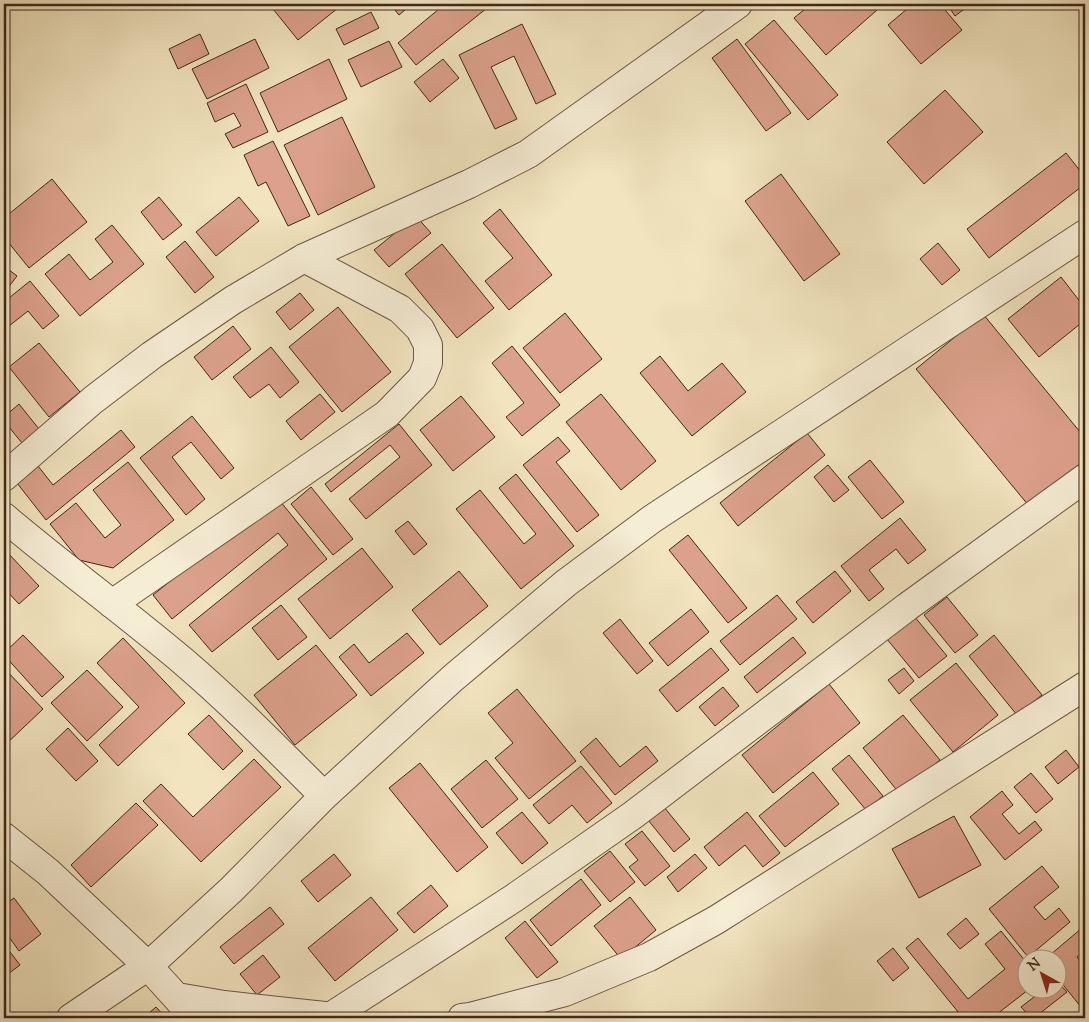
<svg xmlns="http://www.w3.org/2000/svg" width="1089" height="1022" font-family="'Sorts Mill Goudy',serif">
  <style>
    .building { fill: #dca18c; stroke: #3f281a }
    .lines { fill: none; stroke-linecap: round; stroke-linejoin: round }
    .minor-casing { stroke: #6c5743; stroke-width: 30 }
    .minor { stroke: #f6edd5; stroke-width: 28 }
  </style>
  <rect width="100%" height="100%" fill="#f1e4bf"/>
  <filter id="stains"><feTurbulence type="fractalNoise" baseFrequency=".004" numOctaves="4"/><feColorMatrix values="0 0 0 0 .2 0 0 0 0 .09 0 0 0 0 .02 0 0 0 .5 -.17"/></filter>
  <radialGradient id="worn" r=".72"><stop offset=".6" stop-color="#630" stop-opacity="0"/><stop offset="1" stop-color="#630" stop-opacity=".3"/></radialGradient>
  <path class="building" d="M269,4H343L298,40Z
    M390,4H412L399,15Z
    M445,4H492L416,65L398,43Z
    M811,4H872L877,10L826,55L794,18Z
    M913,4H940L962,30L921,64L888,25Z
    M947,4H971L955,16Z
    M371,12L379,28L344,45L336,29Z
    M774,20L838,95L808,120L745,44Z
    M522,24L556,94L536,104L514,56L491,67L517,119L495,129L459,55Z
    M200,34L209,54L178,69L169,49Z
    M255,39L269,68L207,99L192,69Z
    M737,39L791,113L766,131L712,58Z
    M389,41L402,67L361,87L348,60Z
    M329,59L347,99L278,132L260,93Z
    M443,59L459,78L430,102L414,82Z
    M246,84L268,132L233,148L225,134L241,126L234,113L215,122L207,103Z
    M945,90L983,132L924,184L887,142Z
    M342,117L375,187L318,215L284,145Z
    M273,141L310,216L288,226L266,182L258,186L244,155Z
    M1066,153L1085,177V184L989,258L967,229Z
    M781,174L840,254L804,281L745,201Z
    M52,179L87,222L29,268L4,237V218Z
    M159,197L182,225L163,240L141,212Z
    M239,197L259,221L216,256L196,232Z
    M500,209L552,275L509,310L485,281L513,258L483,223Z
    M416,216L431,233L389,267L374,250Z
    M112,225L144,264L80,316L45,274L69,254L90,280L113,262L95,239Z
    M185,241L214,277L195,293L166,257Z
    M938,243L960,270L942,285L920,259Z
    M442,244L494,308L457,338L405,274Z
    M1085,260V273L1079,265Z
    M4,266L17,276L4,293Z
    M1061,277L1085,308V320L1039,357L1008,319Z
    M30,281L59,316L43,329L28,311L4,330V302Z
    M300,293L314,310L290,330L276,312Z
    M338,307L391,372L342,412L289,347Z
    M565,313L602,359L560,393L523,348Z
    M983,314L1085,438V460L1029,506L916,369Z
    M233,326L251,349L212,380L194,357Z
    M39,343L80,392L49,417L9,367Z
    M512,346L560,405L522,436L506,417L524,403L492,363Z
    M271,347L299,382L280,398L269,384L250,398L233,377Z
    M660,356L688,391L722,363L746,392L692,436L640,373Z
    M4,388L9,395L4,399Z
    M320,394L335,412L301,440L286,421Z
    M601,394L656,461L621,490L566,422Z
    M461,396L495,437L453,471L420,430Z
    M19,404L39,429L22,443L4,421V417Z
    M192,416L234,468L221,479L191,442L172,457L205,499L186,515L140,458Z
    M399,424L432,465L366,519L349,499L400,457L390,445L331,492L325,484Z
    M121,430L135,447L46,520L17,483L38,466L53,485Z
    M807,433L825,455L738,526L720,503Z
    M558,437L570,451L556,462L599,515L577,532L523,465Z
    M870,460L904,502L882,519L848,477Z
    M128,462L174,520L113,568L79,560L50,524L76,503L105,538L121,525L93,490Z
    M828,465L849,490L834,502L814,477Z
    M516,474L574,546L521,589L456,509L480,490L524,544L536,534L499,488Z
    M311,487L353,539L333,555L291,504Z
    M276,496L327,559L212,652L189,625L288,545L278,533L172,619L153,595Z
    M900,518L926,550L908,564L896,549L869,570L884,589L869,601L841,566Z
    M408,521L427,544L414,555L395,531Z
    M688,535L747,608L728,623L669,550Z
    M362,548L393,587L330,639L298,599Z
    M7,552L39,586L19,604L4,588V555Z
    M459,571L488,606L440,645L412,610Z
    M835,571L851,591L813,623L796,602Z
    M777,595L797,619L740,665L720,641Z
    M947,597L978,635L955,653L924,615Z
    M281,605L307,637L278,660L252,628Z
    M691,609L709,632L668,666L649,643Z
    M914,616L947,656L919,678L886,638Z
    M620,619L653,661L637,674L603,633Z
    M407,633L424,653L371,696L339,657L354,644L369,663Z
    M23,635L64,677L42,697L4,655V653Z
    M994,635L1042,695L1017,715L969,656Z
    M793,637L806,653L757,693L744,677Z
    M123,638L185,703L118,766L99,745L139,707L97,663Z
    M316,645L357,695L295,745L254,695Z
    M711,648L729,670L677,712L659,690Z
    M956,663L998,715L953,752L910,700Z
    M4,668L43,709L4,746Z
    M904,668L914,681L899,694L888,680Z
    M87,670L123,707L87,741L51,703Z
    M829,684L860,723L773,793L742,755Z
    M723,687L739,706L715,726L699,707Z
    M517,689L576,761L529,799L495,758L513,743L488,713Z
    M209,715L243,751L223,770L188,734Z
    M903,715L940,760L899,793L863,748Z
    M68,728L98,761L76,781L46,749Z
    M596,738L620,767L646,746L658,761L615,795L580,752Z
    M1066,750L1079,767L1058,784L1045,767Z
    M849,755L883,796L866,810L832,769Z
    M254,759L281,787L201,862L143,801L161,784L193,817Z
    M486,760L518,799L482,828L451,789Z
    M420,763L488,847L457,872L389,788Z
    M581,766L612,803L587,823L572,805L549,824L533,805Z
    M813,772L839,804L785,847L759,816Z
    M1031,773L1053,799L1036,813L1014,787Z
    M1002,791L1013,805L1002,814L1019,834L1035,821L1042,830L1005,860L970,817Z
    M136,803L158,825L91,887L71,865Z
    M664,807L690,839L674,852L648,820Z
    M522,812L548,843L522,864L496,833Z
    M747,812L780,853L763,867L745,845L719,866L704,847Z
    M954,816L981,865L919,898L892,849Z
    M642,831L670,866L645,886L629,867L638,860L625,844Z
    M610,851L635,882L610,902L584,871Z
    M334,854L351,875L318,902L301,881Z
    M695,854L707,868L678,892L667,877Z
    M1042,866L1059,887L1034,907L1045,920L1059,908L1070,922L1028,957L989,909Z
    M581,879L601,905L551,946L530,920Z
    M431,885L448,906L414,933L397,913Z
    M371,897L398,930L335,981L308,948Z
    M630,897L656,930L621,959L594,926Z
    M14,898L41,934L19,951L4,930V905Z
    M270,907L284,924L234,964L220,947Z
    M966,918L979,934L960,949L947,934Z
    M525,921L558,962L537,978L505,938Z
    M1082,928L1085,933V951L1077,957L1085,967V1012L1056,976V960H1044Z
    M1001,931L1026,962V990H1028L992,1018H963L906,948L918,938L968,999L1005,969L985,944Z
    M4,944L20,965L4,977Z
    M893,948L909,968L893,981L877,961Z
    M263,955L280,977L257,995L240,974Z
    M1056,980L1067,992L1034,1018H1031L1021,1007L1043,990H1056Z
    M156,1007L166,1018H143Z"/>
  <g class="lines">
    <g class="minor-casing">
      <path id="minor" d="M4,477L93,400L152,355L233,300L304,258L469,184L528,154L738,4
        M4,517C63,567 125,612 184,662C233,704 278,750 324,796
        M112,604L387,414L422,378L428,363V345L420,329L400,309L304,258
        M4,837L48,872L148,966L195,1018
        M177,997L224,1005L343,1018
        M330,1017L514,898L633,815L907,607L1085,478
        M71,1018L148,966L231,890L324,796L453,678L566,583L652,519L1085,234
        M462,1018L470,1017L565,992L649,957L716,920L1085,686"/>
    </g>
    <use href="#minor" class="minor"/>
  </g>
  <rect width="1089" height="1022" fill="none" stroke="#f1e4bf" stroke-width="20"/>
  <rect x="5" y="5" width="1079" height="1012" fill="none" stroke="#3f281a" stroke-width="2.5"/>
  <rect x="10" y="10" width="1069" height="1002" fill="none" stroke="#3f281a"/>
  <g transform="translate(1042 974) rotate(321)"><circle r="24" fill="#f6edd5" stroke="#ad9e8a"/>
  <path d="M0-4L9 19L0 12L-9 19Z" fill="#8f2418"/>
  <text y="-8" font-size="14" font-weight="bold" text-anchor="middle" fill="#3f281a">N</text>
  </g>
  <rect width="100%" height="100%" filter="url(#stains)"/>
  <rect width="100%" height="100%" fill="url(#worn)"/>
</svg>
